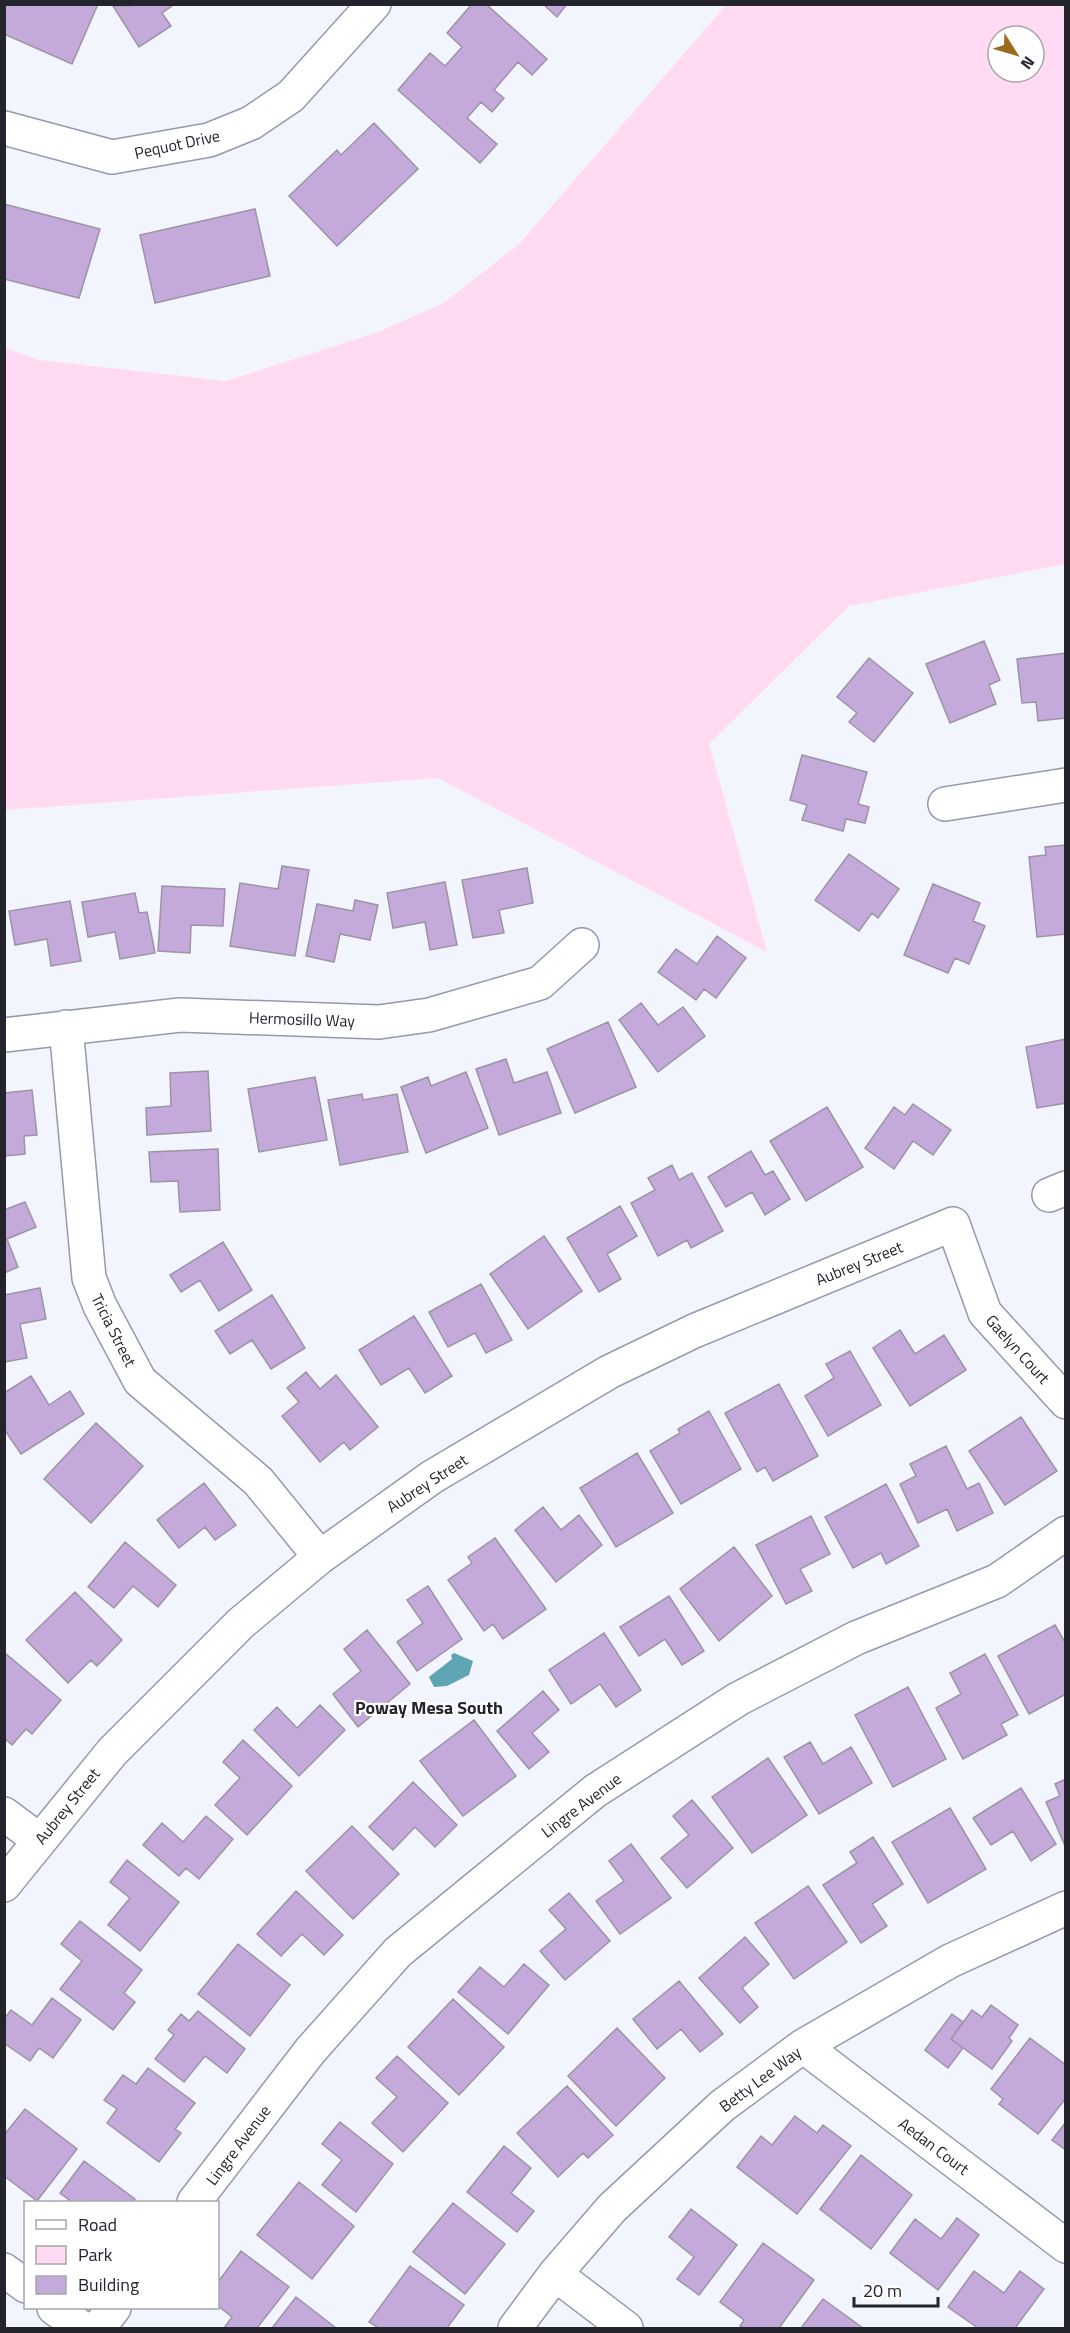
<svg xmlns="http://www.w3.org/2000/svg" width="1070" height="2333" font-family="'Titillium Web',sans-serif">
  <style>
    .green { fill: #ffdaf2; fill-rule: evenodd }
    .water { fill: #5fa4b3 }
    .building { fill: #c3aadb; stroke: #9c93a6; stroke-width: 1.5 }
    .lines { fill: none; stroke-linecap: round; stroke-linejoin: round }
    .minor-casing { stroke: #9599ac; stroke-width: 36 }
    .minor { stroke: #fff; stroke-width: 33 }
    .labels { text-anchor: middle; stroke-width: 4.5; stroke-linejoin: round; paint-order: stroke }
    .street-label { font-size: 16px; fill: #23242c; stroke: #fff }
    .neighbourhood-label { font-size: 18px; font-weight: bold; fill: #23242c; stroke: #fff }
  </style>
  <rect width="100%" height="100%" fill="#f3f5fe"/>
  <path class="green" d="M726,5H1066L1065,564L849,606L709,744L767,952L438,778L5,810V348L39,360L226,381L378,332L444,303L520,243ZM998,36H1034V72H998Z"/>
  <path class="water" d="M454,1653L473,1661L469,1675L447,1686L434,1687L429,1677L452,1659L451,1655Z"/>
  <path class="building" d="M4,4H98L72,64L4,34Z
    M175,4L162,13L171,26L139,47L113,6Z
    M472,4H486L547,59L532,75L518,62L494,90L504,98L492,112L481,102L467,118L497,144L480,163L398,90L430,53L445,66L462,47L447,33Z
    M543,4H567L557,17Z
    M374,123L418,169L337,246L289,196L337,150L341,155Z
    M4,204L100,229L79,298L4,279Z
    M255,209L270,276L155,303L140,235Z
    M984,641L1000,680L989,685L996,704L950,723L926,664Z
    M1066,653V718L1038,721L1036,702L1022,703L1017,659Z
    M869,658L913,693L874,742L849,722L857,713L837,697Z
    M802,755L867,772L858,804L869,807L865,823L846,819L843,831L802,820L807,805L790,800Z
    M1066,845V934L1037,937L1029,857L1046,855L1045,847Z
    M849,854L899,889L878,918L872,913L859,931L815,900Z
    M282,866L309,870L295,956L230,946L240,883L278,889Z
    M527,868L533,903L499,910L504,933L473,938L462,880Z
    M445,882L457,945L430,950L425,922L393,928L387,893Z
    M933,884L980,903L973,921L985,926L969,964L955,958L948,973L904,955Z
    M162,886L225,889L223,926L191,925L190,953L158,951Z
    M135,893L139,913L147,912L155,953L120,959L115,932L88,937L82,902Z
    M355,900L378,905L370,940L340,934L334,962L306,956L317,904L353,911Z
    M70,901L81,961L51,966L47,939L15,945L9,911Z
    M717,936L746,958L716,998L704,989L696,1000L658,972L676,949L697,964Z
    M641,1003L658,1025L683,1007L705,1036L658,1072L619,1020Z
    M608,1022L636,1087L575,1113L547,1049Z
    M1066,1039V1103L1037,1108L1026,1047Z
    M506,1059L514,1083L547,1072L561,1113L499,1135L476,1069Z
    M208,1071L211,1131L147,1135L146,1108L171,1106L170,1073Z
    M466,1072L488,1128L426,1153L401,1087L428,1077L431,1086Z
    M315,1077L327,1140L259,1152L248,1089Z
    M32,1090L37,1135L24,1136L25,1154L4,1156V1093Z
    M362,1094L363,1100L397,1094L408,1152L340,1165L328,1100Z
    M913,1104L951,1130L933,1155L913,1141L894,1169L865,1148L894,1107L905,1115Z
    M827,1107L863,1167L806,1201L770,1141Z
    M218,1149L220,1210L180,1212L178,1181L151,1182L149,1152Z
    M751,1151L765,1175L773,1171L790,1199L765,1215L752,1192L726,1207L708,1177Z
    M672,1165L679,1180L692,1173L723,1231L691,1248L687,1240L658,1256L631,1203L655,1190L648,1178Z
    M25,1202L36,1227L7,1239L18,1267L4,1273V1210Z
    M620,1206L637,1236L607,1254L621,1279L599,1292L567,1238Z
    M544,1236L582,1291L528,1329L490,1274Z
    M223,1242L252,1290L219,1311L200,1280L181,1292L170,1275Z
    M481,1284L512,1340L486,1353L475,1333L448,1347L429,1312Z
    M40,1288L46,1319L20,1324L27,1358L4,1362V1295Z
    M272,1295L305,1348L271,1369L252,1340L230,1354L215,1331Z
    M414,1316L452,1376L425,1393L409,1368L381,1385L359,1350Z
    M900,1330L915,1354L944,1335L966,1370L910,1406L873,1348Z
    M850,1351L881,1405L828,1436L805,1396L834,1378L826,1364Z
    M306,1372L320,1389L336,1375L378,1427L350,1450L344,1442L320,1462L282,1416L299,1402L287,1388Z
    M31,1376L49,1405L70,1391L84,1414L21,1454L4,1429V1393Z
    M779,1384L818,1456L773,1481L765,1467L757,1472L725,1413Z
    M709,1411L741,1469L681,1504L650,1451L680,1433L678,1429Z
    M1021,1417L1057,1471L1005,1505L969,1451Z
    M96,1423L143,1466L91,1523L44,1479Z
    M946,1446L967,1489L979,1483L993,1513L957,1531L947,1509L918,1523L900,1484L916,1476L910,1464Z
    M637,1453L673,1513L616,1547L580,1488Z
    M204,1483L236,1525L215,1540L205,1527L179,1548L157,1520Z
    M886,1484L919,1546L886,1564L881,1553L853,1568L825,1517Z
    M543,1507L561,1530L579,1515L602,1545L556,1582L515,1530Z
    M811,1516L830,1554L800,1569L812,1591L786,1604L756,1545Z
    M495,1538L546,1609L503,1639L493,1624L484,1631L448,1580L472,1563L468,1557Z
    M125,1542L176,1585L158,1607L133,1586L114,1608L88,1587Z
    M734,1547L772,1596L719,1641L680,1589Z
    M428,1586L462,1639L417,1671L397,1642L423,1623L407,1600Z
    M75,1592L122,1640L97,1666L91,1660L68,1683L26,1640Z
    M669,1596L704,1651L682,1665L665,1639L639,1656L620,1627Z
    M1055,1625L1066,1644V1694L1029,1714L998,1656Z
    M367,1630L410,1684L358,1727L333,1694L361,1671L344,1649Z
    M604,1633L641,1690L616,1707L600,1684L571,1704L549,1670Z
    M5,1653L61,1700L32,1734L26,1729L12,1745L4,1738Z
    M985,1654L1018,1715L1001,1724L1007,1735L963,1759L936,1708L961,1694L950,1673Z
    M908,1687L946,1759L893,1787L855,1715Z
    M543,1691L559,1710L532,1733L549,1752L529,1769L497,1731Z
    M320,1705L345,1730L299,1776L254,1730L277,1707L297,1728Z
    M474,1720L516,1776L463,1816L420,1761Z
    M243,1740L292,1786L247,1835L215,1805L240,1778L223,1762Z
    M810,1742L823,1764L851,1747L872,1783L819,1814L784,1757Z
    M768,1758L807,1815L752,1853L712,1797Z
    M1066,1779V1845L1065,1846L1046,1802L1060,1796L1055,1784Z
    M413,1782L457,1825L435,1847L415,1827L393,1850L369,1827Z
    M1021,1788L1056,1844L1031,1861L1013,1831L991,1845L973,1818Z
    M692,1800L733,1848L687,1888L661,1858L689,1835L673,1816Z
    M950,1808L986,1869L928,1903L892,1842Z
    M206,1816L233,1839L199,1879L186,1868L179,1876L143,1845L162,1823L183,1842Z
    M352,1826L399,1874L353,1919L306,1871Z
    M873,1837L903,1884L872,1904L887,1926L861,1943L823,1885L857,1863L850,1852Z
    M631,1844L671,1898L620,1934L596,1901L624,1881L609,1861Z
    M127,1860L179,1902L140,1951L108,1925L130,1898L110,1882Z
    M808,1886L847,1942L794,1979L755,1923Z
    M296,1891L343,1935L324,1955L302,1934L281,1956L257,1934Z
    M569,1893L610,1941L565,1980L540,1951L566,1929L549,1910Z
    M80,1921L142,1970L124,1993L135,2002L113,2030L60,1989L82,1961L61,1944Z
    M745,1937L769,1964L742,1988L758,2007L740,2023L699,1978Z
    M238,1944L290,1985L250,2036L198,1994Z
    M524,1964L549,1985L508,2034L458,1992L480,1967L504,1987Z
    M679,1981L723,2034L700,2052L681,2029L657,2049L633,2019Z
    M52,1998L81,2020L53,2058L39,2048L30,2061L4,2043V2019L11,2010L32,2025Z
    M453,1999L504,2047L459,2095L408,2047Z
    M991,2005L1018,2025L1009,2038L1012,2041L992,2069L951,2039L972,2010L982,2017Z
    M198,2011L245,2049L227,2073L205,2056L184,2082L155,2059L174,2035L168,2030L181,2014L189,2021Z
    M952,2014L963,2022L951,2039L963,2048L948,2068L925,2050Z
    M617,2028L665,2078L616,2126L568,2076Z
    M1030,2038L1066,2065V2098L1038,2134L999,2104L1003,2099L991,2089Z
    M397,2056L448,2103L403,2152L372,2123L397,2097L376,2078Z
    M148,2068L195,2103L175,2129L181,2133L159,2162L107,2123L117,2109L104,2100L123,2075L136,2084Z
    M567,2086L613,2135L588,2158L583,2153L558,2177L517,2133Z
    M25,2109L77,2149L37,2201L4,2176V2135Z
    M795,2116L817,2133L823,2125L851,2146L797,2214L737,2167L761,2136L772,2145Z
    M340,2122L393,2164L356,2212L322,2185L342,2160L322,2144Z
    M1066,2122V2150L1052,2140Z
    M504,2146L531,2168L511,2193L534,2211L517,2232L467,2192Z
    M861,2155L912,2195L871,2249L820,2209Z
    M84,2161L135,2199L132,2202H72L60,2193Z
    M299,2182L354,2226L312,2279L257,2235Z
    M453,2203L505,2244L465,2294L413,2252Z
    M691,2209L737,2245L699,2295L677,2279L694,2257L669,2237Z
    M957,2218L979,2235L938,2290L890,2253L915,2219L941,2239Z
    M763,2243L814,2280L779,2328H744L740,2326L744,2320L720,2302Z
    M241,2251L289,2287L257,2328H224L232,2317L218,2306V2282Z
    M410,2266L464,2305L447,2328H379L369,2322Z
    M974,2271L1004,2293L1020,2271L1044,2289L1015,2328H978L948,2307Z
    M296,2297L336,2328H272Z
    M823,2299L863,2328H801Z"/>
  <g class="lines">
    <g class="minor-casing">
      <path id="minor" d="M4,128L112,157L209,140L251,123L291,96L374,4
        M945,804L1066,785
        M66,1027L89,1278L100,1306L140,1381L258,1481L320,1557
        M4,1035L180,1015L379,1022L429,1015L540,983L582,945
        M1049,1195L1066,1188
        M4,1814L39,1840
        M4,1885L112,1752L241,1623L320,1557L432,1477L609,1372L694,1331L953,1224L985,1313L1066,1402
        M803,2046L1066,2246
        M194,2202L310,2051L398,1952L595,1791L738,1699L856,1638L997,1581L1066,1533
        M4,2270L26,2286
        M555,2274L626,2328
        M54,2308L82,2328
        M98,2328L114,2308
        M515,2328L555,2274L612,2208L722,2106L803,2046L950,1961L1066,1908"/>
    </g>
    <use href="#minor" class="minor"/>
  </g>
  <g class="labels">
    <g class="street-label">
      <text transform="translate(177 144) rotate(-12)" y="6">Pequot Drive</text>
      <text transform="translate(302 1019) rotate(2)" y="6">Hermosillo Way</text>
      <text transform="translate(859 1263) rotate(-22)" y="6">Aubrey Street</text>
      <text transform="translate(114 1330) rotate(63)" y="6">Tricia Street</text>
      <text transform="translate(1018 1349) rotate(48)" y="6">Gaelyn Court</text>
      <text transform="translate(427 1483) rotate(-33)" y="6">Aubrey Street</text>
      <text transform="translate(581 1805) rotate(-37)" y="6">Lingre Avenue</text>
      <text transform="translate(67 1806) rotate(-51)" y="6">Aubrey Street</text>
      <text transform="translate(760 2079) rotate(-37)" y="6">Betty Lee Way</text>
      <text transform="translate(238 2145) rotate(-53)" y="6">Lingre Avenue</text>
      <text transform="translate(934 2146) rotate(37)" y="6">Aedan Court</text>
    </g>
    <g class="neighbourhood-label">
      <text x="429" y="1714">Poway Mesa South</text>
    </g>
  </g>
  <rect width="1070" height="2333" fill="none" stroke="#23242c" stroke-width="12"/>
  <rect x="24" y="2201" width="195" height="108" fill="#ffffff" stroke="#a7a7ab" stroke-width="1.5"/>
  <rect x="36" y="2220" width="30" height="9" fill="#ffffff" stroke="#a7a7ab" stroke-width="1.5"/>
  <text x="78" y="2231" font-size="18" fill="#23242c">Road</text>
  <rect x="36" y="2246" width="30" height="18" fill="#ffdaf2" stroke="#a7a7ab" stroke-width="1.5"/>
  <text x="78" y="2261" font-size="18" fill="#23242c">Park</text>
  <rect x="36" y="2276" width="30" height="18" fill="#c3aadb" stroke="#a7a7ab" stroke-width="1.5"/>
  <text x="78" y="2291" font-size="18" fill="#23242c">Building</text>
  <g transform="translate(1016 54) rotate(127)"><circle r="28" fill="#ffffff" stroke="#a7a7ab" stroke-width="1.5"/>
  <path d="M0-4.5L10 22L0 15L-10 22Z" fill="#9c6b1f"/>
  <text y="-9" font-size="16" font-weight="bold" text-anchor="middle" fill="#23242c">N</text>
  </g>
  <path d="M854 2297v9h84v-9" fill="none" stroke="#23242c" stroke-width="3"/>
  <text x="863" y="2297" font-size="18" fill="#23242c" stroke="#ffffff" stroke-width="4.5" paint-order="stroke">20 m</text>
</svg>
